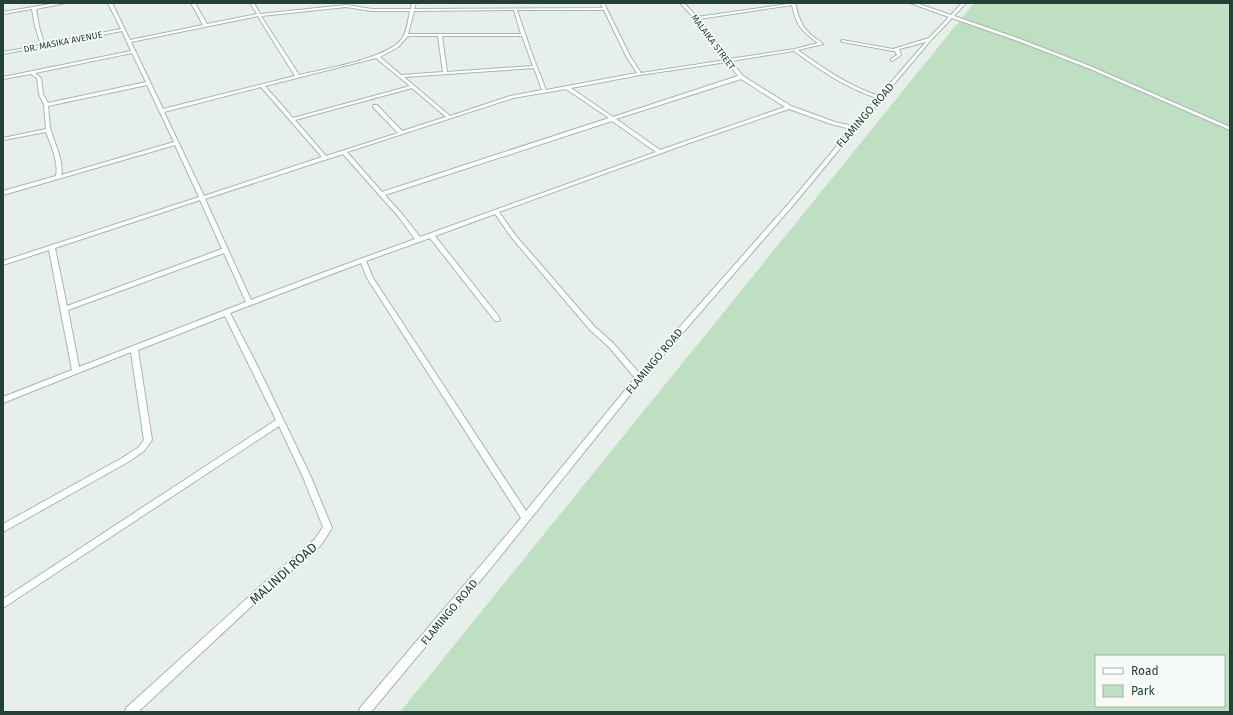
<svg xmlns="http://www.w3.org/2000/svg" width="1233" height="715" font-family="'Fira Sans',sans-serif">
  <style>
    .green { fill: #bfdfc3; fill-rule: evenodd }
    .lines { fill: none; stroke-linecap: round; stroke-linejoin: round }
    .street-casing { stroke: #a8b7b0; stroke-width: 2 }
    .street { fill: #fff; fill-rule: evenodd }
    .labels { text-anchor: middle; stroke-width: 3.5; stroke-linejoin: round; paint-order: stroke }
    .far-street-label { font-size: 9px; fill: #244135; stroke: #f7fbf8 }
    .street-label { font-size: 11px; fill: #244135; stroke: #f7fbf8 }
    .near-street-label { font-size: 13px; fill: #244135; stroke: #f7fbf8 }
  </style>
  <rect width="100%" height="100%" fill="#e6efea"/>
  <path class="green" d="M974,3H1230V712H400ZM1096,656H1224V706H1096Z"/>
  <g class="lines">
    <g class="street-casing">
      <path id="street" d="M57,3H66L36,9L39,26L44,44L121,29L108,3H112L130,40L203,25L191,3H195L207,24L257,14L250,3H254L260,14L346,5L372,9H411L412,3H416L414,9L603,8L600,3H604L630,56L641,73L726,60L695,19L680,3H684L697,17L795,3C798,15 801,26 810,34C814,38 819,40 823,44L798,50C824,69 849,86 879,96L926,42L899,49L901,55L892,61H891V59L897,55L895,51H893L843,42L841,41L842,40L893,49L929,38L949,17L910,3H916L951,15L962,3H966L954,16L1020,39L1090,66L1230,127V130L1088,68L1018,41L952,18L931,40L856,129L795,203L642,380L495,563L371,712H359L360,708L521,518L367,278L361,263L230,313L258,367L311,477L332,528L321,545L269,590L138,712H125L126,708L263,584L315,539L323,527L303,477L279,426L3,608V599L276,420L225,316L138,350L152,440L144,451L128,462L3,532V524L122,458L139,447L144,440L131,352L3,403V397L72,370L49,250L3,265V261L199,197L175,145L3,195V191L56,176C59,162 51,145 46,132L3,140V138L46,129L44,105L39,94L37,78L31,74L3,79V77L131,51L122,31L3,54V52L41,45L35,26L32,9L3,14V12ZM792,5C797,27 801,30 818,43L795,49L729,59L699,19ZM346,7L372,11H410C408,20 407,33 401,40C385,59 324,69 299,75C287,55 273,36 261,16ZM514,10L521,34H408L414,11ZM517,10H604L626,56L637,73L546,90L532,54ZM258,16C270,37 283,56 295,76L163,109L131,42ZM408,36H438L443,72L401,75L380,57L398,47ZM442,36H522L533,66L447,72ZM794,51C820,70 846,88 877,98L853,126L835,122L791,106L743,76L731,61ZM132,53L146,82L48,103L43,94L41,78L35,73ZM376,58L410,86L293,118L265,86ZM727,62L738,76L613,117L571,88L640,75ZM534,68L542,90L510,96L450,116L404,77ZM741,79L785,107L660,150L616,119ZM147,85L174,142L61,175C64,161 55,145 51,131C49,124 49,114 48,106ZM261,87L322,157L204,196L164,112ZM412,88L446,117L402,131L377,105H373V107L398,133L326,156L295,120ZM566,89L609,118L382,192L347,152L513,98ZM789,109L831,124L851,129L791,201L639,373L613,343L594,326L516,236L499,212L692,142ZM612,121L656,152L420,237L402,214L385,195ZM343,154L398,216L415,239L322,273L251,300L205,199ZM200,200L222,249L67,306L55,248ZM495,214L512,238L590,330L609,347L635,378L526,511L373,278L366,261L430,238L495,321H499L500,319L499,317L435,236ZM224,253L246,302L79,367L68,310Z"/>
    </g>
    <use href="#street" class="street"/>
  </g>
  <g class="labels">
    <g class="far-street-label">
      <text transform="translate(63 42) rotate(-11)" y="3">DR. MASIKA AVENUE</text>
      <text transform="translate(713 42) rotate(53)" y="3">MALAIKA STREET</text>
    </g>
    <g class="street-label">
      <text transform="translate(865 115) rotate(-49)" y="4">FLAMINGO ROAD</text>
      <text transform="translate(654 361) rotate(-50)" y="4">FLAMINGO ROAD</text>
      <text transform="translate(449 612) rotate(-50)" y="4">FLAMINGO ROAD</text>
    </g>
    <g class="near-street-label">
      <text transform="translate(283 573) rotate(-42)" y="5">MALINDI ROAD</text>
    </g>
  </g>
  <rect width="1233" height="715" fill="none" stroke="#244135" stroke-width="8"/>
  <rect x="1095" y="655" width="130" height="52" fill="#f7fbf8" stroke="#a3b1aa"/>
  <rect x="1103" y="668" width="20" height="6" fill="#ffffff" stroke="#a3b1aa"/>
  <text x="1131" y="675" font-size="12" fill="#244135">Road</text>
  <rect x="1103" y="685" width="20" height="12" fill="#bfdfc3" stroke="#a3b1aa"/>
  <text x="1131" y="695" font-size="12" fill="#244135">Park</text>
</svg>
